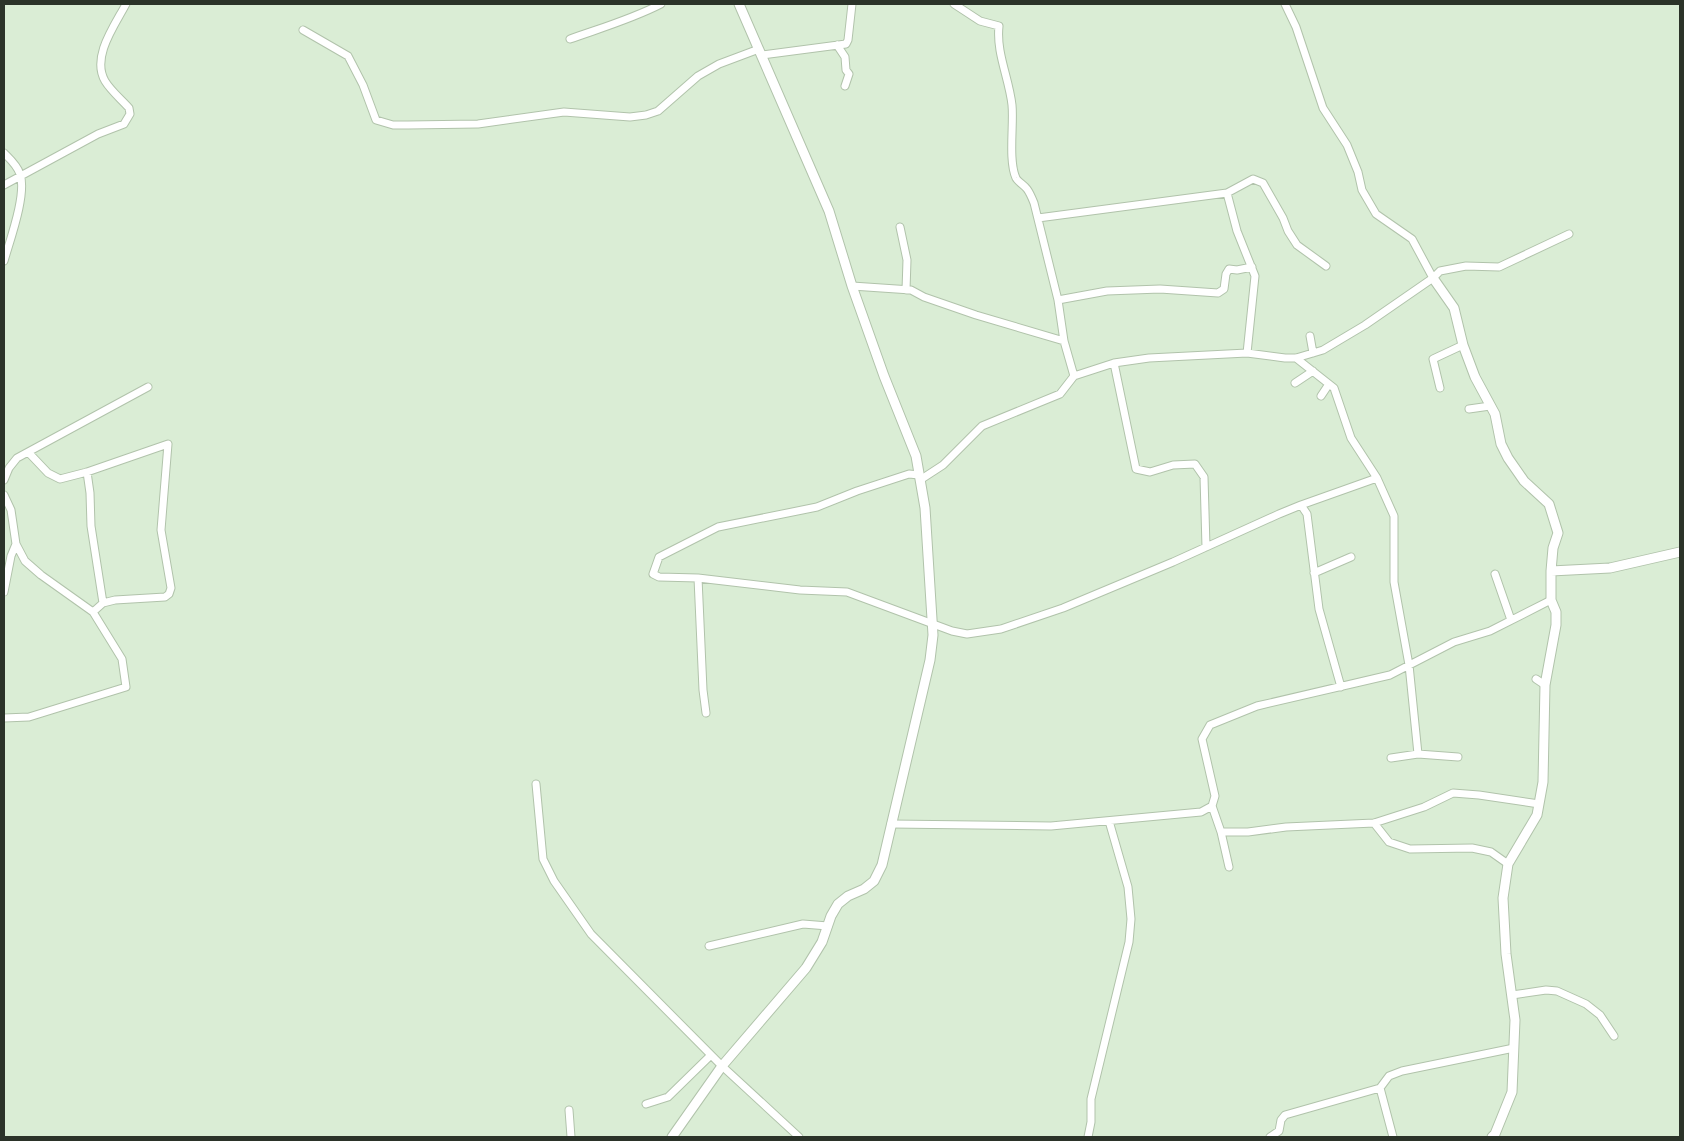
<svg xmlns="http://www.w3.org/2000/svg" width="1684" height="1141" font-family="Quicksand,sans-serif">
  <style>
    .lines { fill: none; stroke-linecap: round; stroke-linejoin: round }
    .minor-casing { stroke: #b1c3ab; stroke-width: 9 }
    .tertiary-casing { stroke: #b1c3ab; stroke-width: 11 }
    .minor { stroke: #fff; stroke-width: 7 }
    .tertiary { stroke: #fff; stroke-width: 9 }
  </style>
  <rect width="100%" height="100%" fill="#daedd5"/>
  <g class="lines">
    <g class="minor-casing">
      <path id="minor" d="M954,4L980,21L999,26C996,53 1009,78 1012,105C1014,124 1008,160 1016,178C1018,182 1024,185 1027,189C1030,193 1032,198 1034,203L1058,300L1064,341L1074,376
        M1285,4L1296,27L1323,108L1347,145L1358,172L1362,190L1376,214L1412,239L1433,278
        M303,30L348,56L363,85L376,120L393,125H408L478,124L564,112L630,117L646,115L658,111L698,76L719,64L759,49
        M570,39C601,28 632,19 661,4
        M837,45L845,57L846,70L849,74L845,86
        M762,55L846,44L848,40L852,4
        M4,153C10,159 17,165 20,174C27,194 10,240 4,261
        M4,185L98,134L124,124L130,114L129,108C121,99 111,91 105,81C91,57 115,25 126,4
        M1227,193L1237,231L1255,276L1247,353
        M1038,218L1227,193L1253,179L1263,183L1283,218L1288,231L1297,245L1326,266
        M900,227L907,260L906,290
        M852,286L911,290L924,297L976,315L1064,341
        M1058,300L1107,291L1160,289L1218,293L1224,289L1226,274L1229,269L1237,270L1252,267
        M1310,336L1313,353
        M1296,358L1334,388L1351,438L1377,478L1394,516V582L1409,665L1418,754
        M1114,363L1136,469L1150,472L1173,465L1195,464L1204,477L1206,547
        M1295,383L1313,371
        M1440,388L1433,359L1463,345
        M1321,396L1329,384
        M1469,409L1490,406
        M29,453L48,473L60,479L87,472L168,444L161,530L171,588L169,594L165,597L115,600L103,603L93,612
        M87,472L90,493L91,526L103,603
        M4,480L9,468L17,458L148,387
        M920,480L943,465L982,426L1060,394L1074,376L1114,363L1149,358L1247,353L1285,358H1296L1313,353L1323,350L1365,325L1433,278L1440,271L1466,266L1499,267L1569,234
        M4,495L11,510L16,544L25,561L41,575L93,612L122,659L126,687L29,717L4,718
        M1301,505L1377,478
        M1314,573L1351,557
        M1495,574L1511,620
        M698,578L659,577L653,574L659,557L718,527L817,507L857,491L909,474L919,475
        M4,592L11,556L16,544
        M1536,679L1545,685
        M706,713L703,690L698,578L800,590L847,592L952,631L967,634L1001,629L1063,608L1173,562L1279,514L1301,505L1307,514L1319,609L1341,687
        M1391,758L1418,754L1458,757
        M536,784L543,859L554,881L591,934L722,1066L799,1137
        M1212,806L1221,832H1248L1286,827L1374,823L1424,807L1453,793L1479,795L1539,804
        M1374,823L1389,842L1410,849L1472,848L1491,852L1508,864
        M891,824L1051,826L1201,812L1212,806L1215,796L1202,739L1210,725L1257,706L1390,675L1454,642L1490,631L1551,600
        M1221,832L1229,867
        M709,946L803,924L828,926
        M1512,995L1546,990L1557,991L1586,1004L1600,1015L1614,1036
        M1380,1088L1393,1137
        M646,1104L668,1097L711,1055
        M569,1110L571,1137
        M1088,1137L1091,1122V1099L1129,942L1131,919L1128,887L1109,821
        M1270,1137L1279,1131L1281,1120L1285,1115L1380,1088L1389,1076L1402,1071L1514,1048"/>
    </g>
    <g class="tertiary-casing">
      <path id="tertiary" d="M1433,278L1454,308L1463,345L1475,377L1495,414L1501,444L1508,458L1524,481L1549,504L1558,533L1553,548L1551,571V600L1556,612V625L1545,685L1543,782L1537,815L1508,864L1503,898L1506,954L1515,1020L1512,1092L1495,1134L1492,1137
        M1551,571L1610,568L1680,552
        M672,1137L722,1066L806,968L822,942L831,916L838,904L848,896L864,889L874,881L882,865L930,660L933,635L925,508L916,456L884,376L852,286L829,211L739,4"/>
    </g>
    <use href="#minor" class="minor"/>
    <use href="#tertiary" class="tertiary"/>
  </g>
  <rect width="1684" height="1141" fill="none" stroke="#2b3329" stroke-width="10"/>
</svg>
